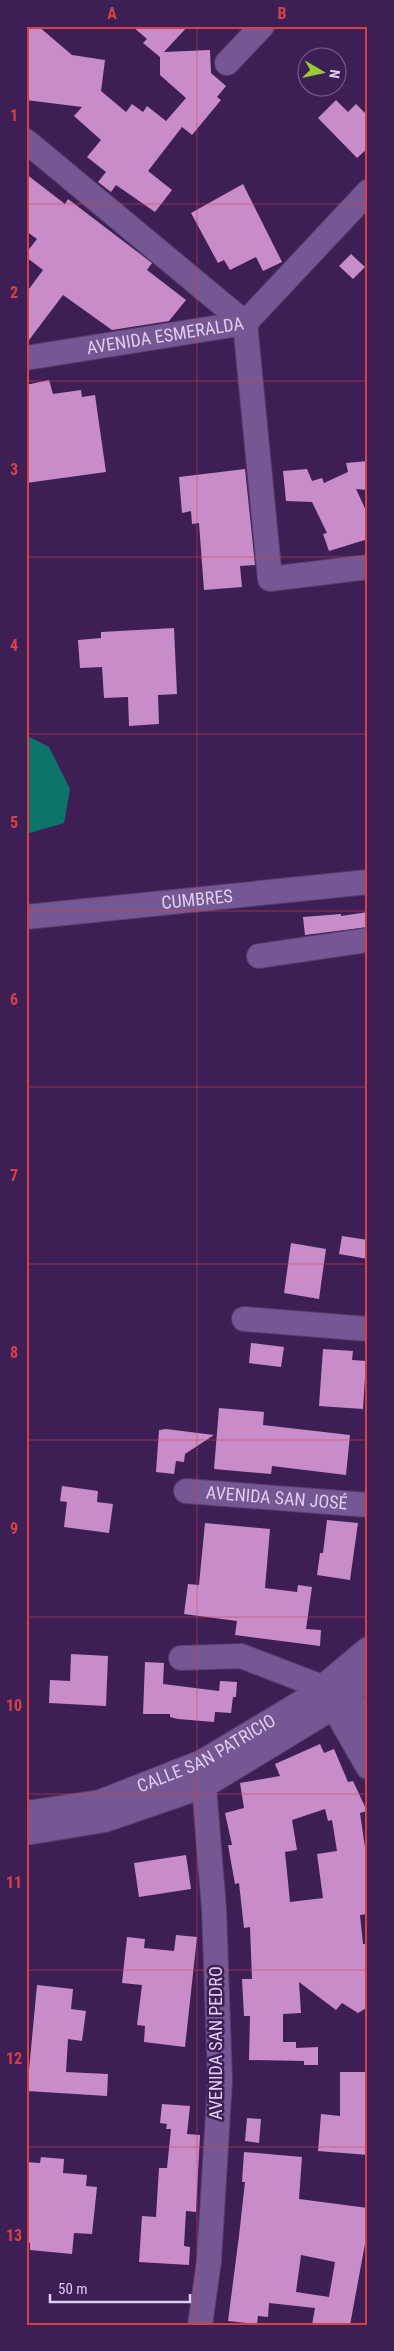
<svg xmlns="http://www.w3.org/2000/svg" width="394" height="2351" font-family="'Roboto Condensed',sans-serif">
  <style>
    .water { fill: #0d746c }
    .building { fill: #c88dc8; fill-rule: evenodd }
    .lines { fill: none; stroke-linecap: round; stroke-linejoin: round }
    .minor-casing { stroke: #583c6d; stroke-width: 26 }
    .minor { stroke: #755793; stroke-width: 24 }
    .grid { fill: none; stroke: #d74146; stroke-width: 1; stroke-opacity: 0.55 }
    .labels { text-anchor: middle; stroke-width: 5; stroke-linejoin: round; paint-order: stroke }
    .street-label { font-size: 18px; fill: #decef0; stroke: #3d1f56 }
    .neatline { fill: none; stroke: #d74146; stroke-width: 2 }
    .grid-label { font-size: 16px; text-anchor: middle; font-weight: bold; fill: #d74146 }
  </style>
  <rect width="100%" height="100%" fill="#3d1f56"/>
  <path class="water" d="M26,735L49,747L70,789L64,823L26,834Z"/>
  <path class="building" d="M26,26H38L72,55L105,60L101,91L126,112L132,104L143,112L147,106L166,121L186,98L160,75V57L143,43L147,39L132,26H188L164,52L210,50L211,73L226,86L217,97L221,100L192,135L182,127L148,171L172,190L155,212L116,185L111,192L98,182L106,172L87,157L101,140L74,116L82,107L26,100Z
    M336,100L348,112L356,104L368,116V148L357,158L318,118Z
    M26,174L65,204L68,199L152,263L147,270L186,300L169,321L112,330L63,295L26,344V293L43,270L26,257V253L37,239L26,231Z
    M243,184L282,262L263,271L256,257L230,270L224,260L218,263L191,213Z
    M351,254L365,267L353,279L339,266Z
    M49,380L53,394L81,390L82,397L95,395L106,472L26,483V385Z
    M368,461V490L356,489L368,515V539L329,551L323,534L327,533L312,502L286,501L283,471L307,469L312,481L322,478L324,483L348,472L346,463Z
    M245,469L255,565L240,566L242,587L204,590L199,523L192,524L191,511L182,513L179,477Z
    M174,628L177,694L158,695L159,724L129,726L128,697L104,698L102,667L80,668L78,640L101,638V632Z
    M368,912V927L305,935L303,917L341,914V916Z
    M342,1236L368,1240V1259L339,1254Z
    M291,1243L326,1249L319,1299L284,1293Z
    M251,1343L284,1347L281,1367L249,1363Z
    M323,1349L353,1351L352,1360L366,1361L363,1409L319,1406Z
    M219,1408L264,1412L263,1425L350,1435L346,1475L272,1466L271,1474L214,1469Z
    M166,1429L214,1435L185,1454L184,1462L176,1461L174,1474L156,1472L159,1430Z
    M62,1486L98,1491L97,1502L113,1504L109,1533L64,1527L67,1502L60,1501Z
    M327,1520L358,1523L350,1580L317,1575L320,1553H323Z
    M205,1523L270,1529L265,1588L297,1592L298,1585L312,1587L306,1629L321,1630L320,1646L235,1635L237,1621L184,1614L188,1584L199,1585Z
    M71,1654L108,1656L106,1706L49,1703L50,1680L70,1681Z
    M145,1662L164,1663L163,1684L219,1691L220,1681L237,1682L236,1697H233L231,1713L215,1712L214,1722L178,1719L170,1717V1714H143Z
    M320,1744L324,1753L334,1749L348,1782L353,1781L367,1811L360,1813L368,1868V1914L360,1915L363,1944H368V2007L358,2013L342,2003L336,2010L299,1982L301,2013L283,2014V2042H296V2048L318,2047V2065H304V2061L249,2060L250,2016H244L242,1979H252L250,1927L244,1928L239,1883L235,1884L228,1845H232L225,1813L244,1808L240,1783L280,1776L275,1764ZM325,1809L328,1821L332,1820L337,1851L317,1854L323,1898L290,1902L285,1852L297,1850L292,1820Z
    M186,1855L191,1889L139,1897L134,1863Z
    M176,1935L197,1937L185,2047L144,2042L145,2026L137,2025L142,1985L122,1983L127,1937L145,1939L144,1948L174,1951Z
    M37,1985L73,1989L71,2009L86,2011L82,2041L68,2039L66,2072L108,2074L107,2096L27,2091Z
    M340,2072H368V2155L318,2151L321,2114L340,2116Z
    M162,2104L190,2106L187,2134L200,2135L196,2212L186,2211L184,2246L190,2247L189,2265L139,2262L142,2216L156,2217L159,2168H167L171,2129H166L167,2124L160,2123Z
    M247,2118L261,2119L259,2143L245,2141Z
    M244,2152L302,2157L299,2199L368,2208V2244H365L350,2325H312L315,2308L269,2303L268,2317L258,2316L257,2324L228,2321L239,2236L245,2182H242ZM301,2255L335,2262L329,2297L296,2292Z
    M41,2157L64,2159L63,2173L87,2175L86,2186L97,2187L92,2234L74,2233L72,2254L30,2250V2243L26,2242V2162L40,2163Z"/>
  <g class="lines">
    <g class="minor-casing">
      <g id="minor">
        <path d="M227,63L262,26"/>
        <path d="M26,141L245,323L270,579L368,567"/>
        <path id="s1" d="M26,358L245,323L368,192"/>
        <path id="s2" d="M26,917L368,882"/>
        <path d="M259,956L368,940"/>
        <path d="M244,1319L368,1329"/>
        <path id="s3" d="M186,1491L368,1505"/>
        <path d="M181,1658L241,1656L322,1687L368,1767"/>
        <path d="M340,1679L368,1728"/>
        <path id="s4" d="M26,1813L100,1802L202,1762L312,1696L368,1649"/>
        <path d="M26,1833L105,1820L204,1786L324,1713L368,1678"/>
        <path d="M200,2325L209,2261L220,2080L214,1909L202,1762"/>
      </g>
    </g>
    <use href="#minor" class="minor"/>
  </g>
  <path class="grid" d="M197,26V2325M26,204H368M26,381H368M26,557H368M26,734H368M26,911H368M26,1087H368M26,1264H368M26,1440H368M26,1617H368M26,1794H368M26,1970H368M26,2147H368"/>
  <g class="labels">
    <g class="street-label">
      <text dy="6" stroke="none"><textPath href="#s1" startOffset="141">AVENIDA ESMERALDA</textPath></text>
      <text dy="6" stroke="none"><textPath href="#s2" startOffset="172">CUMBRES</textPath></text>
      <text dy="6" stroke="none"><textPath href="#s3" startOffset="91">AVENIDA SAN JOSÉ</textPath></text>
      <text dy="6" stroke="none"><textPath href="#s4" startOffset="192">CALLE SAN PATRICIO</textPath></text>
      <text transform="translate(216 2043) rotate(-90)" y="6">AVENIDA SAN PEDRO</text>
    </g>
  </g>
  <rect width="394" height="2351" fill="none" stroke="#3d1f56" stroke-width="55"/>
  <g transform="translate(322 72) rotate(99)"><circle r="24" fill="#3d1f56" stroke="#7d6594"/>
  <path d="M0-4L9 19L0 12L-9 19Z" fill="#9acb35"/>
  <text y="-8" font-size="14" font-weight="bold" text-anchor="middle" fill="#decef0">N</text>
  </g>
  <path d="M50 2294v8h140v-8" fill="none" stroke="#decef0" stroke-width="2.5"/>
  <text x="58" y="2294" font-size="15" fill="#decef0" stroke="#3d1f56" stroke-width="4" paint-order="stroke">50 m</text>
  <rect x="28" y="28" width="338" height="2296" class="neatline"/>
  <g class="grid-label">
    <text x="112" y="19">A</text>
    <text x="282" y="19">B</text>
    <text x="14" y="121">1</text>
    <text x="14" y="298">2</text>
    <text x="14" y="475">3</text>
    <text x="14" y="651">4</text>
    <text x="14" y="828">5</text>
    <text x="14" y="1005">6</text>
    <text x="14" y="1181">7</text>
    <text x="14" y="1358">8</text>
    <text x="14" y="1534">9</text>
    <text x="14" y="1711">10</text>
    <text x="14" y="1888">11</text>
    <text x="14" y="2064">12</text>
    <text x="14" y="2241">13</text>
  </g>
</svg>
